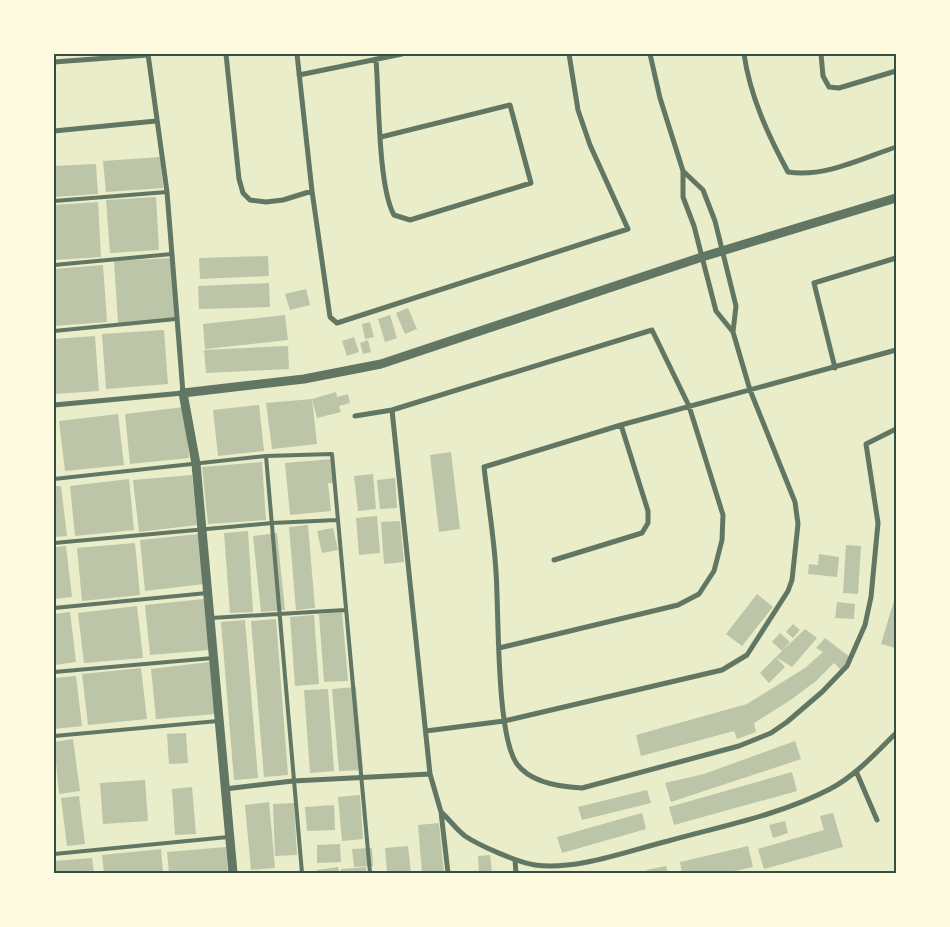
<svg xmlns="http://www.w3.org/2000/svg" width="950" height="927" font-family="Ubuntu,sans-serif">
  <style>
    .building { fill: #bcc5a7 }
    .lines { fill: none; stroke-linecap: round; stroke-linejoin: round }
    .service { stroke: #617663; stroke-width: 4 }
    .minor { stroke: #617663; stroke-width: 5 }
    .tertiary { stroke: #617663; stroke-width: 9 }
    .neatline { fill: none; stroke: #344e41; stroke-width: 2 }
  </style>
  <rect width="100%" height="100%" fill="#e9edc9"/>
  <path class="building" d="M160,157L163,188L106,192L103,161Z
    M96,164L98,194L54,197V166Z
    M156,197L159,250L110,253L106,200Z
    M98,202L101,257L54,260V205Z
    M268,256L269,276L200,279L199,258Z
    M171,258L175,319L118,323L114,261Z
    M103,265L107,322L54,326V269Z
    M269,283L270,307L199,309L198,286Z
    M306,289L310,305L290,310L285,294Z
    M408,308L417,329L405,334L396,313Z
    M285,315L288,340L205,349L203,324Z
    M390,315L397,338L385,342L378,319Z
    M370,322L374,337L365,339L362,324Z
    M164,330L168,384L106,389L102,334Z
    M95,336L99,391L54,394V339Z
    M354,337L359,352L347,356L342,341Z
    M368,340L371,352L363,354L360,343Z
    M288,346L289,369L206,373L204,350Z
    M336,392L337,397L348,394L350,403L339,406L341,412L317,418L312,399L317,444L272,449L266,403L312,399Z
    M259,405L264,451L218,456L213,410Z
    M184,407L189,458L130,464L125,414Z
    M118,414L124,465L65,471L59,421Z
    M451,452L460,529L439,532L430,455Z
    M333,459L336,483H328L331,511L290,515L285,463Z
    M262,462L266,520L208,524L202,467Z
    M373,474L376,509L358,511L354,476Z
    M192,475L197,525L139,532L133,480Z
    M395,478L397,508L380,509L377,480Z
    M129,479L134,530L75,536L70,486Z
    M54,486H61L67,536L54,537Z
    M377,516L380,553L359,555L356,518Z
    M400,521L404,562L384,564L381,522Z
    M308,525L315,608L296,610L289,527Z
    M333,528L338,550L322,553L317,531Z
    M248,531L253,612L230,613L224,533Z
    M277,533L285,610L261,612L253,536Z
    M199,534L204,584L145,591L140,540Z
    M135,543L140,595L82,601L77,548Z
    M846,545L861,546L858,594L843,593Z
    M66,546L72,597L54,599V547Z
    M819,554L839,557L837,577L808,574L809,564L818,565Z
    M757,594L773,607L742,646L726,634Z
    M895,597H896V648L881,644Z
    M204,599L210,650L150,655L145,605Z
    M837,602L855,604L854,619L835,618Z
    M137,606L143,658L84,663L78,613Z
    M70,612L76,662L54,665V614Z
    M342,612L348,681L324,682L319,614Z
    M314,615L319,684L295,686L290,617Z
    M276,619L288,775L264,777L251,621Z
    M245,620L258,778L234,780L221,622Z
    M793,624L800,630L793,638L786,632Z
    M805,629L817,638L792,667L776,657Z
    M780,633L790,642L782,651L772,642Z
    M825,638L850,657L841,670L834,663L816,681L792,699L754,723L756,732L737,739L734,731L641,756L636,735L747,704L805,668L823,652L816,648Z
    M776,657L785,667L769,683L760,673Z
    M210,662L216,714L156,719L151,669Z
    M141,668L147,719L88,725L82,674Z
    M76,676L82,726L54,729V678Z
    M356,687L363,770L339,771L332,689Z
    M328,689L334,771L310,773L304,690Z
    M186,733L188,763L169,764L167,734Z
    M73,739L80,791L59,794L54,742Z
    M795,741L801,759L671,802L665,783L704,774Z
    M792,772L797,791L674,825L669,807Z
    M145,780L148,821L103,824L100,783Z
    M192,787L196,834L175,835L172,789Z
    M647,790L651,803L582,820L578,807Z
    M360,795L363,839L342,841L338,797Z
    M79,796L85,844L67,846L61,798Z
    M269,802L275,868L251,870L245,805Z
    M294,803L297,855L275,856L273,804Z
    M334,805L335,830L307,831L305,807Z
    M642,813L646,829L562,853L557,837Z
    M833,813L843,847L764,869L758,849L824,830L820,816Z
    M785,821L788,833L773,838L769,825Z
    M439,823L444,873H422L418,825Z
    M340,844L341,862L317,863V845Z
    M408,846L411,873H387L385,848Z
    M748,846L753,867L726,873H682L680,862Z
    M226,847L228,873H169L167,852Z
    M372,848L373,866L354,867L352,849Z
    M161,849L163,873H104L102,855Z
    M490,855L492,873H479L478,856Z
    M92,858L94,873H54V861Z
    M666,866L668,873H647L646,870Z
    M338,867L339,873H317V870Z
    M366,867V873H341V869Z"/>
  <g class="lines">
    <path class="service" d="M54,201L167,192
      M54,265L172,254
      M54,331L176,319
      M266,456L302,873
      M54,479L266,456L332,454L370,873
      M54,543L272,523L337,520
      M54,608L207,593
      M211,618L345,610
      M54,672L213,658
      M54,736L218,721
      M54,854L228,837"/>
    <path class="minor" d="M226,54L239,179L243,193L250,200L266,202L283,200L312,191
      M297,54L312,191L330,317L337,323L628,229L590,145L578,110L569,54
      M744,54C750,96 768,135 788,172C824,178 863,158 896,147
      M821,54L823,76L829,87L839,88L896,71
      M376,59C379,96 378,187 394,215L410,220L531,183L510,105L381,137
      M54,62L148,55
      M299,75L402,54
      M54,131L156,121
      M683,171L703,190L715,221L736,306L733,332
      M896,350L621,425L484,467C488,502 494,537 496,572C499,613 496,735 517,764C531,783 561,787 582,788L739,746L771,733L787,722L822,692L847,666L865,625L871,597L878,523L866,444L896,429
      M835,368L814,283L896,258
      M54,405L183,393L167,192L148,54
      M392,410L430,774L441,812L448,873
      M355,416L392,410L652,330L689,406L723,515L722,540L714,571L699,594L678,605L499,648
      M554,560L642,533L648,523V511L621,425
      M426,731L504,721L722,670L747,655L788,591L792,580L798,524L795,502L750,390L733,332L716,311L694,226L683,197V171L660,98L650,54
      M856,771L877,820
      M225,789L293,781L430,774
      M441,812C449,819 456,829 465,836C480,846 517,862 535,865C575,871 628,851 668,841C722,826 780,815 830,789C855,776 876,753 896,733
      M515,860L516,873"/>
    <path class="tertiary" d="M233,873L196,464L183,393L304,379L381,364L702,257L896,198"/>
  </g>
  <rect width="950" height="927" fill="none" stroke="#fefae0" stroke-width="110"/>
  <rect x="55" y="55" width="840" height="817" class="neatline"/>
</svg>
